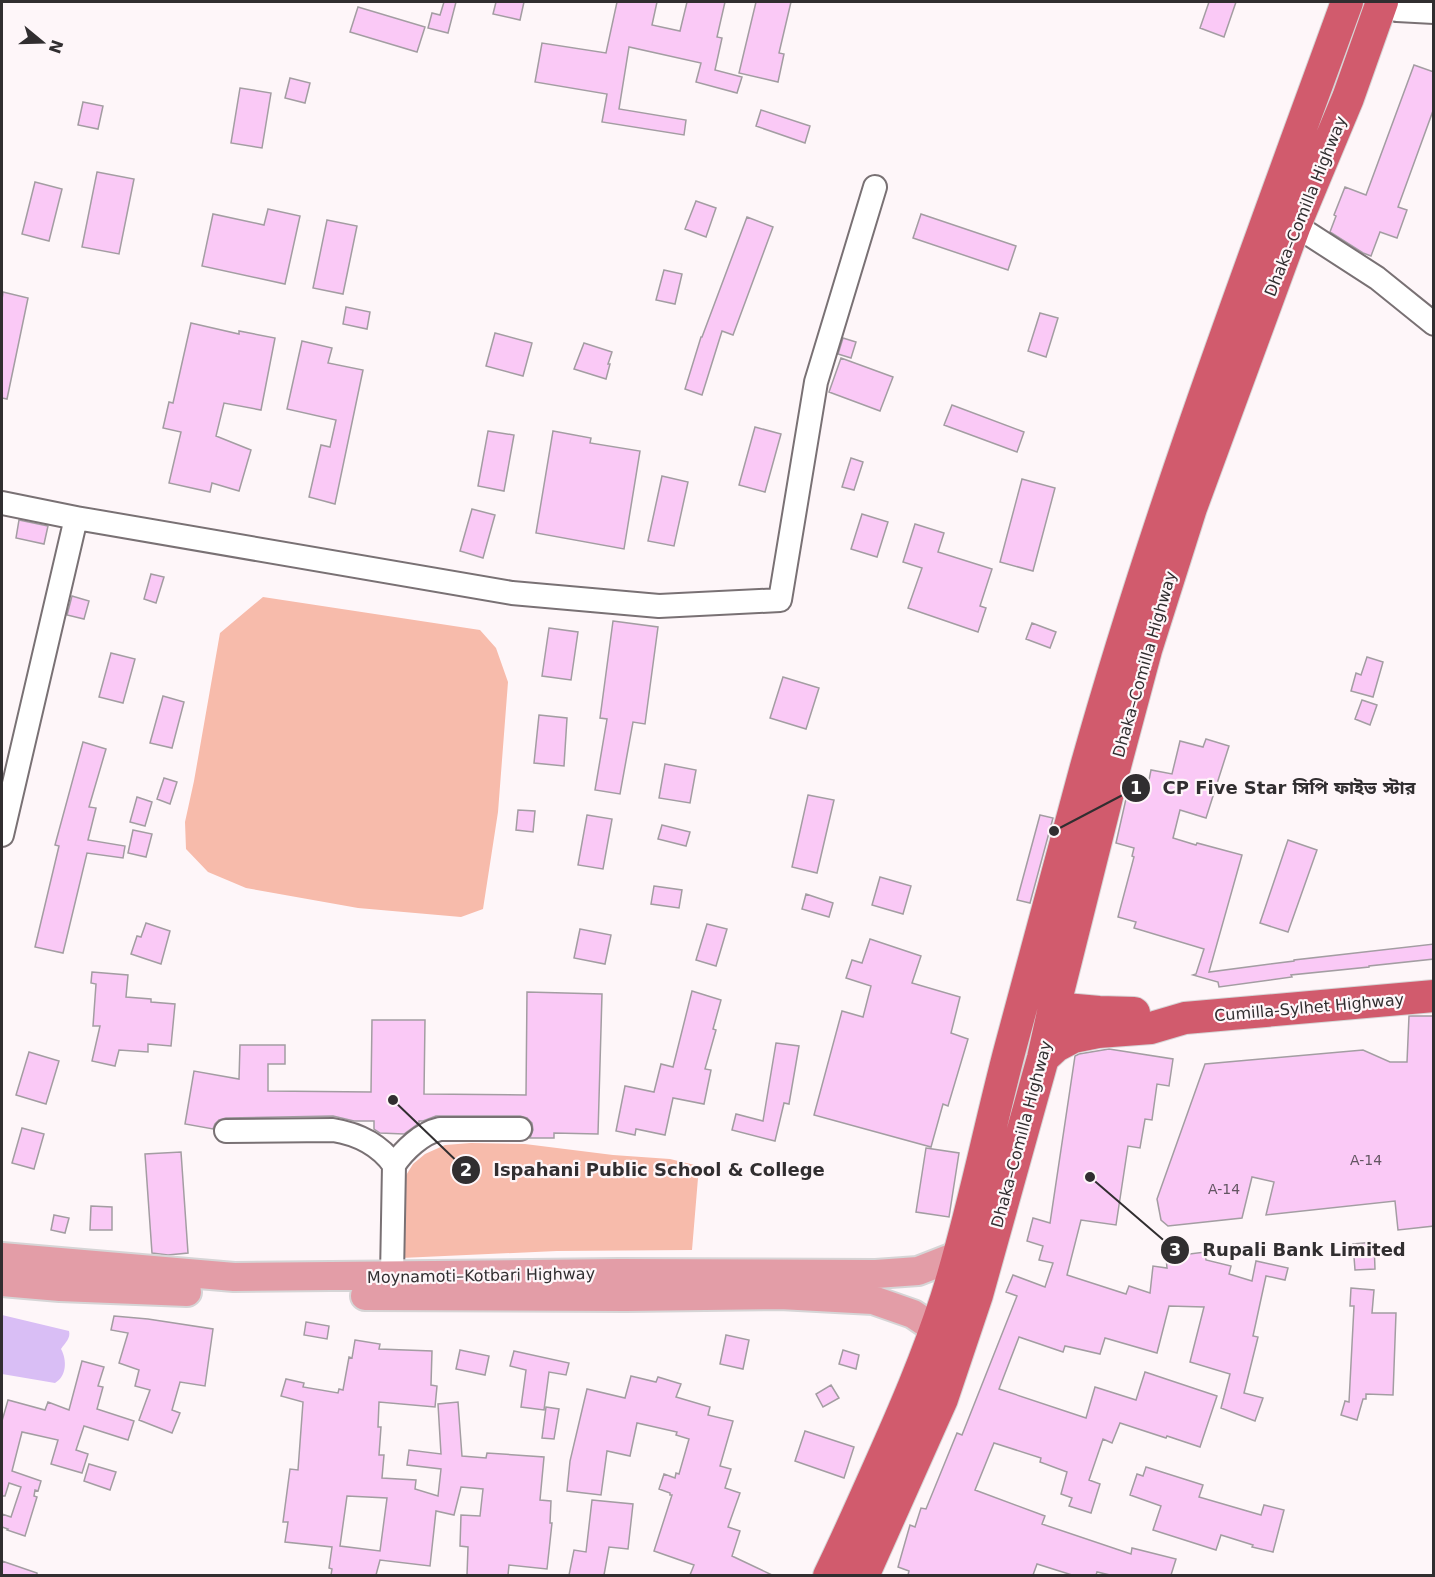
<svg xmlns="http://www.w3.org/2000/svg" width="1435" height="1577" font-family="'DejaVu Sans','Noto Sans Bengali',sans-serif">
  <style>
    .green { fill: #f7bbab }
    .water { fill: #d9bef5 }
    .building { fill: #fac9f6; stroke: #a39da2; stroke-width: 1.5; fill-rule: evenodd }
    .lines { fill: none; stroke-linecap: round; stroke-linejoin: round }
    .minor-casing { stroke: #797174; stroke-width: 26 }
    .major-casing { stroke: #d6d5d6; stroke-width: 32 }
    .highway-casing { stroke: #d6d5d6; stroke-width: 34 }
    .minor { stroke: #fff; stroke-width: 22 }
    .major { stroke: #e39da7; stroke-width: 28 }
    .highway { stroke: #d15b6d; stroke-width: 32 }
    .labels { text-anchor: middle; stroke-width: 4.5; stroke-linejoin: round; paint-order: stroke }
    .number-label { font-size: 14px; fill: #635562 }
    .street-label { font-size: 16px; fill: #312e30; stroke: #fef6f9 }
    .leader { fill: none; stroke: #312e30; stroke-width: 2 }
    .callout-dot { fill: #312e30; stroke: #fef6f9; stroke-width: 2 }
    .mark-label { font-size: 18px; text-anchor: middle; font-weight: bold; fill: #fff }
    .callout-label { font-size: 18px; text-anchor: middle; font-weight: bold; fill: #312e30; stroke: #fef6f9; stroke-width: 4.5; stroke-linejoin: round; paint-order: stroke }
  </style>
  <rect width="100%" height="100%" fill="#fef6f9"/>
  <path class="green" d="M263,597L480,630L496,648L508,682L498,812L483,909L461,917L358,908L246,888L208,872L186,849L185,822L194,781L220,633Z
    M471,1143L525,1144L613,1155L670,1159L699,1166L692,1250L557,1251L401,1258L405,1177L413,1164L425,1154L445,1145Z"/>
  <path class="water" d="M2,1315L69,1331C71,1338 65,1343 61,1349C67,1360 67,1376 55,1383L2,1374Z"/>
  <path class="building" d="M444,2H456L448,33L428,28L432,13L440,15Z
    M496,2H524L520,20L493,14Z
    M617,2H657L652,25L680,31L687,2H725L717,37L722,38L715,70L742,77L737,93L696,82L701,63L629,47L619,109L686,120L684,135L602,122L607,94L535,82L542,43L606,53Z
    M756,2H791L779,53L784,54L778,82L739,73Z
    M1209,2H1236L1224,37L1200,28Z
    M358,7L425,27L417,52L350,32Z
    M1414,65L1434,72V108L1398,207L1407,210L1397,238L1380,232L1371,256L1363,253L1330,232L1336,216L1334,215L1345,187L1366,195Z
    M290,78L310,83L305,103L285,98Z
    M240,88L271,93L262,148L231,143Z
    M83,102L103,106L98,129L78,125Z
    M761,110L810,126L805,143L756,126Z
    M97,172L134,179L119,254L82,247Z
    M35,182L62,189L49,241L22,234Z
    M696,201L716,208L706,237L685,229Z
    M268,209L300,216L285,284L202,266L213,214L264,225Z
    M921,214L1016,246L1008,270L913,238Z
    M747,217L773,227L733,335L722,331L702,395L685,389L701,337H702Z
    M327,220L357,226L343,294L313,288Z
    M664,270L682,274L675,304L656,300Z
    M3,292L28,298L7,399L2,398V300Z
    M346,307L370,312L367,329L343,324Z
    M1040,313L1058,318L1046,357L1028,351Z
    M191,323L239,334V331L275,338L261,410L224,403L216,436L251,450L239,491L212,483L210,492L169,483L181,432L163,428L169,402L173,403Z
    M495,333L532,343L523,376L486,366Z
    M843,338L856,342L851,358L838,354Z
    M302,341L332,348L328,363L363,370L335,504L309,497L321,445L330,447L336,420L287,409Z
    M584,343L612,352L608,364H610L606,379L574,369Z
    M841,358L893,377L880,411L829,392Z
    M952,405L1024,432L1017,452L944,425Z
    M755,427L781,434L765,492L739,485Z
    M488,431L514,435L504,491L478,486Z
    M553,431L591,438L590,443L640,451L624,549L536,533Z
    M851,458L863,462L854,490L842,487Z
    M662,476L688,482L674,546L648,541Z
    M1022,479L1055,488L1033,571L1000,562Z
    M472,509L495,515L483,558L460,551Z
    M862,514L888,522L877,557L851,549Z
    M19,520L48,526L44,544L16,538Z
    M915,524L944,533L938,552L992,569L980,606L986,608L978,632L908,608L922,568L903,562Z
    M151,574L164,577L156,603L144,599Z
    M72,596L89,601L84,619L67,615Z
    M613,621L658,627L645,724L633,722L620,794L595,790L607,719L600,718Z
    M1032,623L1056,632L1050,648L1026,639Z
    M549,628L578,632L571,680L542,676Z
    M111,653L135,659L123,703L99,697Z
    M1367,657L1383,662L1373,697L1351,691L1356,673L1361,675Z
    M783,677L819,688L806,729L770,718Z
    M163,696L184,702L172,748L150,743Z
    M1362,700L1377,705L1370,725L1355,719Z
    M539,715L567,718L564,766L534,763Z
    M1206,739L1229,746L1206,818L1180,810L1173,838L1196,845L1197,843L1242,855L1209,972L1294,961V960L1434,944V959L1369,966V967L1291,975L1292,977L1219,987L1218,982L1193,975L1196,974L1204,949L1134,928L1136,922L1118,917L1134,857L1132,856L1134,848L1116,843L1128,790L1146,795L1151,770L1172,774L1180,741L1203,747Z
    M83,742L106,749L89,807L96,808L88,840L125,846L123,858L87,853L63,953L35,947L59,846L55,845Z
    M665,764L696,770L690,803L659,798Z
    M164,778L177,782L170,804L157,799Z
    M808,795L834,800L817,873L792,867Z
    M137,797L152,802L145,826L130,822Z
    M518,810L535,811L533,832L516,830Z
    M587,815L612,819L603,869L578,865Z
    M1040,815L1053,818L1030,903L1017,900Z
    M662,825L690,832L686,846L658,839Z
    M133,830L152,834L146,857L128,853Z
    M1288,840L1317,850L1288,932L1260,923Z
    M880,877L911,886L903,914L872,905Z
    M654,886L682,890L679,908L651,904Z
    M806,894L833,903L829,917L802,909Z
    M146,923L170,931L161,964L131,954L137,936L141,937Z
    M707,924L727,929L716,966L696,960Z
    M580,929L611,935L605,964L574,958Z
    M870,939L921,956L912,983L960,997L951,1033L968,1039L948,1106L943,1104L931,1147L814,1115L842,1011L863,1017L871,986L846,978L852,960L862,963Z
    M92,972L128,975L126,997L151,999V1002L175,1004L171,1046L148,1044V1052L119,1050L115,1066L92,1061L100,1026H93L96,984L91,983Z
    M692,991L721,1000L713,1029L716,1030L705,1069L711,1070L704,1104L673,1098L665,1135L636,1129L635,1135L616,1131L625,1086L654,1092L661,1064L673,1067Z
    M527,992L602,994L598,1134L554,1133V1138H530L533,1130L532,1123L527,1118L520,1116H436L423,1121H419V1123L404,1134L380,1133L374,1129V1121H354L333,1116L226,1118L219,1120L215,1124L213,1129L185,1124L194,1071L239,1079L240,1045H285V1064H268V1091L371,1092L372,1020H425L424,1094L526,1095Z
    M1409,1016H1434V1226L1398,1230L1395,1201L1266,1215L1274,1182L1252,1177L1242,1218L1168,1226L1161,1220L1157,1199L1205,1064L1363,1050L1390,1062H1407Z
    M776,1043L799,1046L789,1104L784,1103L775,1141L732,1130L736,1114L763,1121Z
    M1109,1049L1173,1059L1169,1086L1157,1084L1152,1120L1145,1119L1140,1148L1128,1146L1116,1225L1081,1220L1067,1275L1126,1294L1129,1286L1150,1293L1153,1266L1167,1268L1166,1257L1205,1252L1206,1260L1231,1266L1229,1274L1252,1281L1256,1261L1288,1268L1285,1280L1266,1276L1253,1336L1258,1337L1244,1393L1263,1398L1255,1421L1221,1408L1230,1374L1190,1362L1204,1307L1169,1306L1157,1353L1105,1338L1100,1354L1065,1346L1063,1352L1019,1337L999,1389L1086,1418L1095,1387L1136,1400L1145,1372L1217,1396L1200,1447L1167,1436L1166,1438L1120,1423L1112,1443L1103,1439L1089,1480L1100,1484L1091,1513L1069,1506L1072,1498L1061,1494L1067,1472L1040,1462L1041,1458L994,1443L975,1490L1045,1516L1042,1524L1131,1554L1132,1548L1176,1559L1171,1575H1110L1097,1572L1096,1575H1072L1037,1564L1033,1575H908L909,1571L898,1567L910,1525L915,1527L921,1508L926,1509L957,1433L962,1435L1017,1296L1006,1292L1013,1275L1045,1287L1053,1263L1039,1260L1043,1246L1027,1241L1033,1218L1050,1223L1075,1056L1079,1054Z
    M29,1052L59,1061L46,1104L16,1095Z
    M22,1128L44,1134L34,1169L12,1163Z
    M926,1148L959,1153L949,1217L916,1212Z
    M181,1152L188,1253L168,1255L152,1253L145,1154Z
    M91,1206L112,1207V1230H90Z
    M54,1215L69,1218L65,1233L51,1230Z
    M1374,1242L1375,1269L1355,1270L1353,1244Z
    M1351,1288L1374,1290L1372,1313H1396L1393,1395L1366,1394V1399H1363L1357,1420L1341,1415L1345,1401L1349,1402L1354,1306H1350Z
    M114,1316L148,1319L213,1329L205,1386L180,1382L172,1410L180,1413L172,1433L139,1420L150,1390L135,1386L139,1370L119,1363L128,1333L111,1330Z
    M306,1322L329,1326L327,1339L304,1335Z
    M726,1335L749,1340L743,1369L720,1364Z
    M355,1340L380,1344L379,1349L432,1351L431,1385L437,1386L435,1407L379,1402L378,1427H381L379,1455H384L382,1478L416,1480L415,1489L438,1496L441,1469L407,1465L409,1450L441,1454L438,1404L458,1402L462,1456L486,1458L487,1453L544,1457L540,1500L551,1501L550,1523H552L547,1569L509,1565L508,1575H467L468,1547L460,1546L461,1515L480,1516L483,1489L461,1487L454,1515L436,1511L430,1566L380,1560L376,1575H331L332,1569L329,1568L332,1547L285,1542L288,1522H283L290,1469L298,1470L303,1402L281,1396L286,1379L304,1383L303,1387L338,1393L339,1389L343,1390L349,1357L352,1358ZM347,1496L387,1498L380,1551L340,1546Z
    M460,1350L489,1356L485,1375L456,1369Z
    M843,1350L859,1355L856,1369L839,1364Z
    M514,1351L569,1363L566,1375L549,1372L544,1410L521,1407L526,1370L510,1366Z
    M82,1361L104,1367L98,1386L103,1387L97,1409L134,1421L128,1440L84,1426L76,1450L88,1454L82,1473L51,1464L58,1440L22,1432L12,1471L41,1481L38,1491L35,1490L34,1496L37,1497L25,1536L7,1530L8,1529L2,1527V1514L11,1517L21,1487L9,1483L5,1496H2V1421L8,1400L45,1410L48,1402L69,1410Z
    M631,1376L656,1382L658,1377L681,1384L676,1397L710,1407L708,1415L733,1421L720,1466L731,1469L725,1488L740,1493L728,1527L740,1531L732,1556L772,1575H690L694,1565L654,1551L672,1495H670V1493L659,1489L664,1474L675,1478L676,1473L679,1474L689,1439L676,1435L677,1432L637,1423L630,1456L607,1451L601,1495L567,1491L570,1461L587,1389L625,1398Z
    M831,1385L839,1398L823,1407L816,1394Z
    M546,1407L559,1409L554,1439L542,1438Z
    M805,1431L854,1447L844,1478L795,1461Z
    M89,1464L116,1472L110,1490L84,1481Z
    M1146,1467L1203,1485L1199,1497L1261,1515L1264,1505L1284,1510L1273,1552L1252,1547L1253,1545L1221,1535L1216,1550L1153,1530L1161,1506L1130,1495L1137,1474L1143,1476Z
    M592,1500L633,1504L628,1549L609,1547L604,1575H569L574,1550L586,1552Z
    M2,1561L37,1573V1575H2Z"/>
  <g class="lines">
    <g class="minor-casing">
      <path id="minor" d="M1381,5L1397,10L1434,12
        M1295,225L1377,278L1434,324
        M2,503L76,518L512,593L659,606L780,600L816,382L875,187
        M2,835L76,518
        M226,1131L333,1130C358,1134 379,1144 394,1165L392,1276
        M394,1165C404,1150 422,1133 440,1129H520"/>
    </g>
    <g class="major-casing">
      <path id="major" d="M2,1257L234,1277L619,1273L876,1274L918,1271L959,1255
        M2,1282L60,1287L187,1292
        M365,1296L626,1297L780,1295L873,1300L913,1314L935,1329"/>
    </g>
    <g class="highway-casing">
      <path id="highway" d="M1054,1008L1099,1012L1134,1013
        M1043,1058L1056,1046L1073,1037L1098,1032L1151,1028L1185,1018L1434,996
        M829,1576C846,1541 862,1505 878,1469C903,1413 927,1358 946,1299C972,1217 988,1132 1010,1049C1035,955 1060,861 1086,767C1159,507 1255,255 1347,2
        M863,1576L942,1399L977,1295L1043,1058L1054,1008L1111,781L1146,650L1191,508L1295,225L1348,98L1382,2"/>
    </g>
    <use href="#minor" class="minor"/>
    <use href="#major" class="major"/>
    <use href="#highway" class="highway"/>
  </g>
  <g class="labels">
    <g class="number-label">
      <text x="1366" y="1165">A-14</text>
      <text x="1224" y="1194">A-14</text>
    </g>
    <g class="street-label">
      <text transform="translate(1305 206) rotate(-68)" y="6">Dhaka–Comilla Highway</text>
      <text transform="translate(1144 664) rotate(-74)" y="6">Dhaka–Comilla Highway</text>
      <text transform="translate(1309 1007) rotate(-5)" y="6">Cumilla-Sylhet Highway</text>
      <text transform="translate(1021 1134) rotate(-75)" y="6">Dhaka–Comilla Highway</text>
      <text transform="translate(481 1275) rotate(-1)" y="6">Moynamoti–Kotbari Highway</text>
    </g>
  </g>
  <path class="leader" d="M1054 831L1136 788M393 1100L466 1170M1090 1177L1175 1250"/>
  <g class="callout-dot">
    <circle cx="1054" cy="831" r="6"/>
    <circle cx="393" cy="1100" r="6"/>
    <circle cx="1090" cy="1177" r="6"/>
    <circle cx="1136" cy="788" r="15"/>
    <circle cx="466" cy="1170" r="15"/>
    <circle cx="1175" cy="1250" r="15"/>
  </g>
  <g class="mark-label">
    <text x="1136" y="794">1</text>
    <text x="466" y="1176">2</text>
    <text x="1175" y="1256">3</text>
  </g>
  <g class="callout-label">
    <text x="1289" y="794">CP Five Star সিপি ফাইভ স্টার</text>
    <text x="659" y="1176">Ispahani Public School &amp; College</text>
    <text x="1304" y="1256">Rupali Bank Limited</text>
  </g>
  <rect width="1435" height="1577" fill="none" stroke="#312e30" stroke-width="6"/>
  <g transform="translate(42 42) rotate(109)" stroke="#fef6f9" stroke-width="4.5" paint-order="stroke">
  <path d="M0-4.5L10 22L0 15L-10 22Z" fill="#312e30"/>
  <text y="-9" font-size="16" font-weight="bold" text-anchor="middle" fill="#312e30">N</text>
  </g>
</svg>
